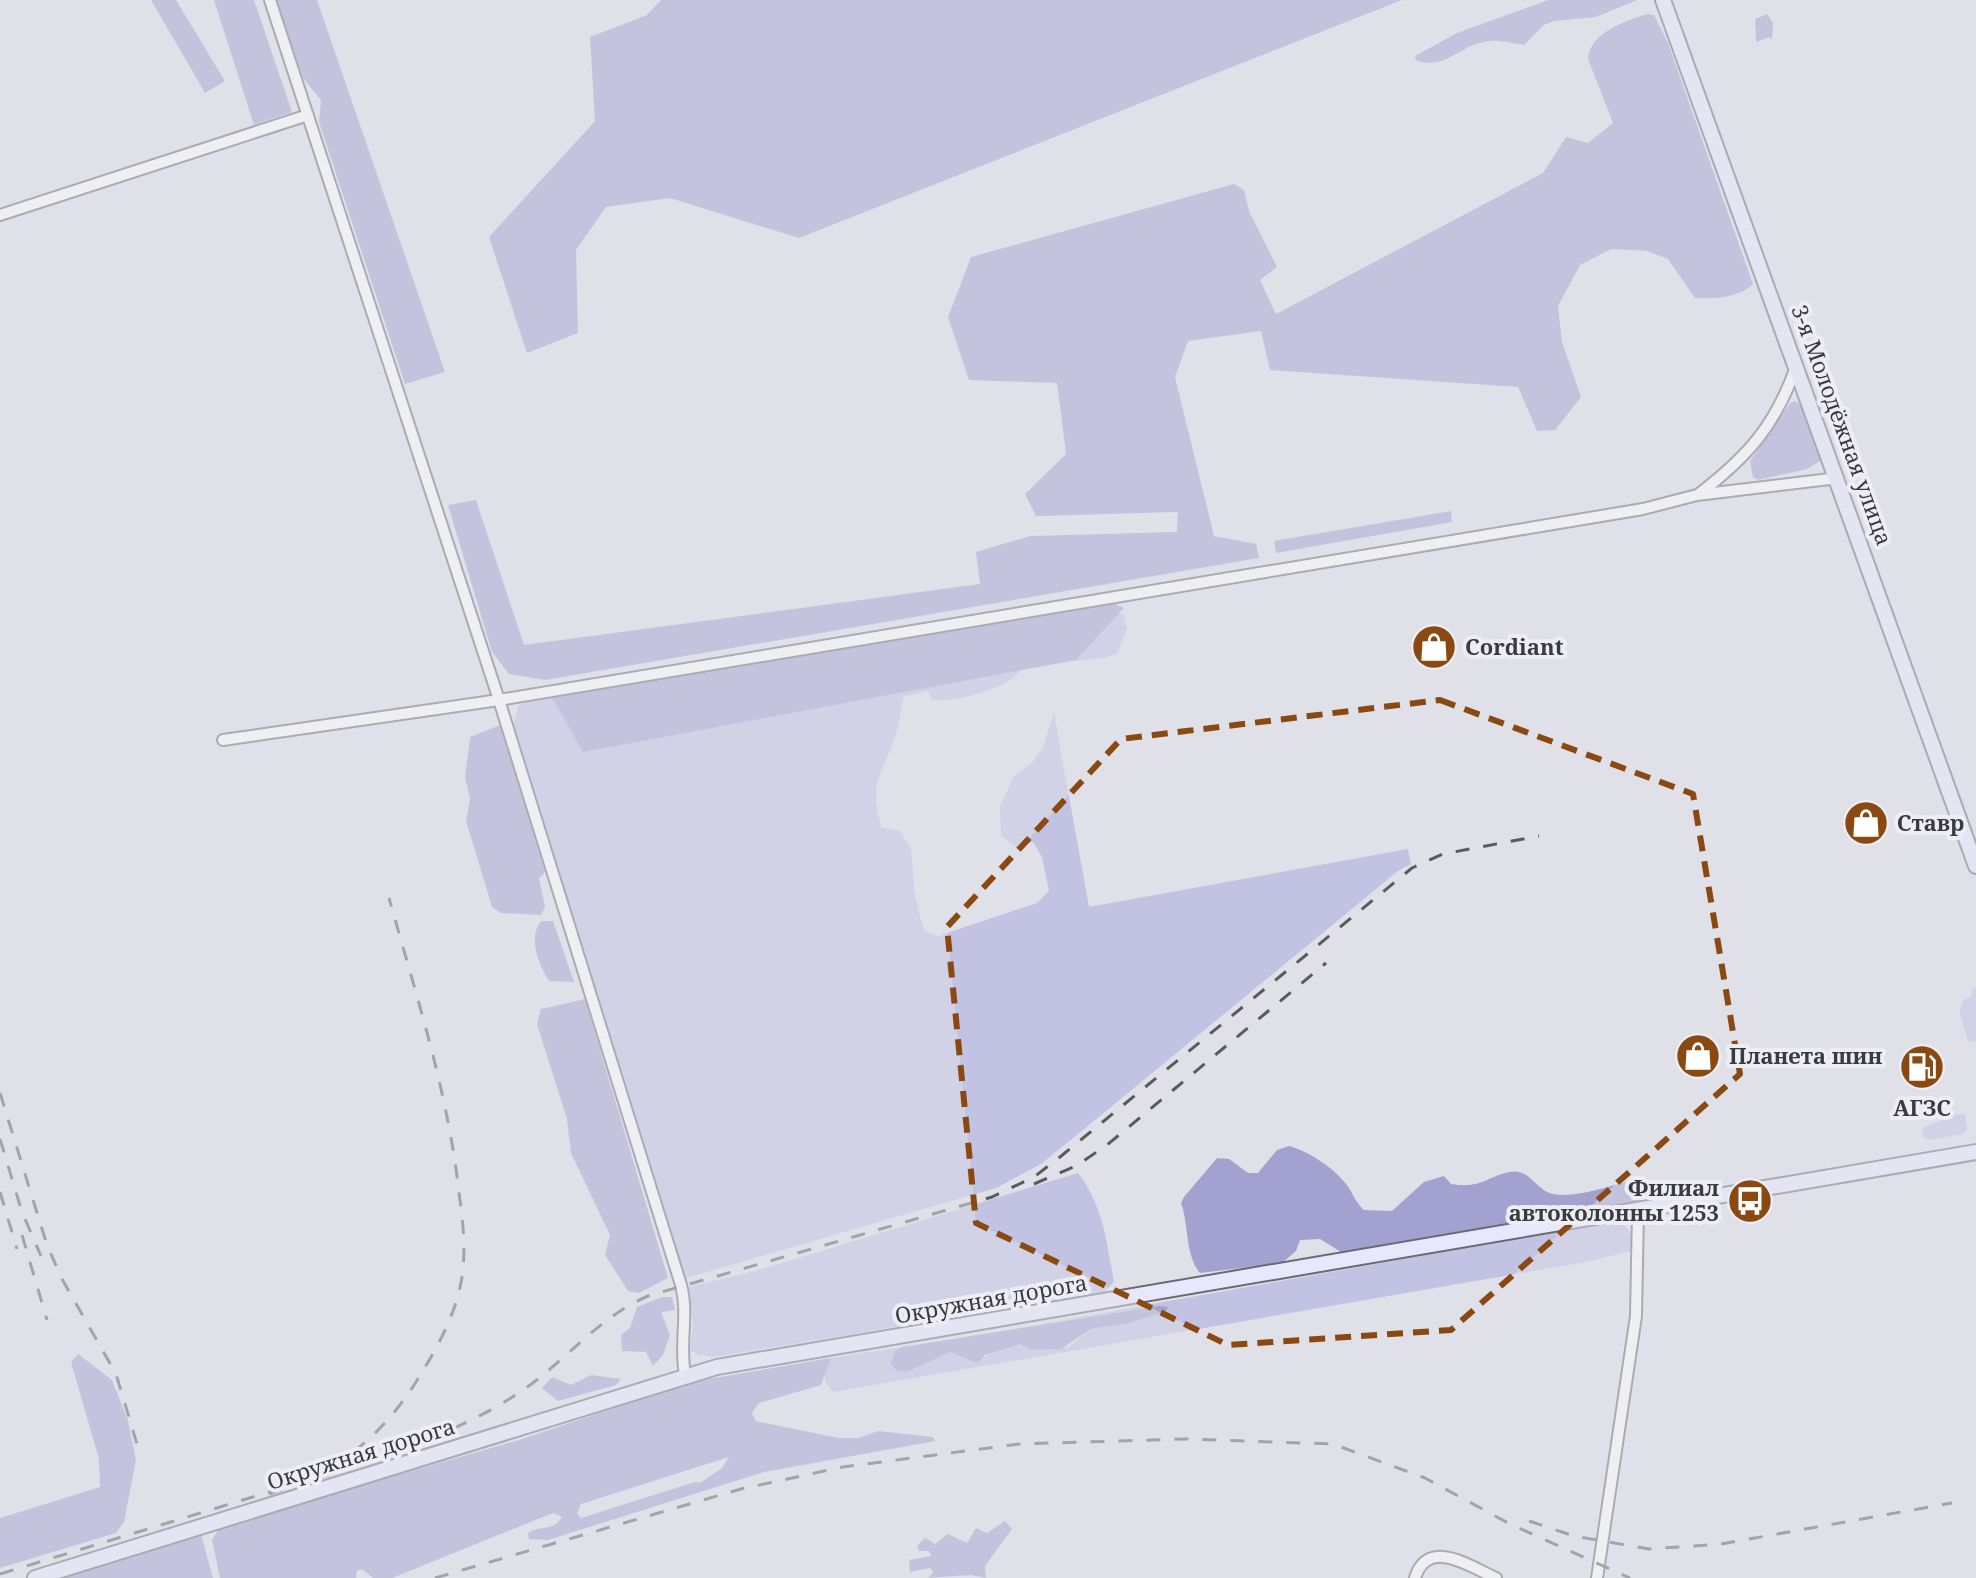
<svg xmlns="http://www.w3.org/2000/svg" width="1976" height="1578" font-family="'Noto Serif',serif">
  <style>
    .green { fill: #c2c2e3 }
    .forest { fill: #a2a1cf; fill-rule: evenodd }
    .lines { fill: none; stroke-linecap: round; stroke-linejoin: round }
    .minor-casing { stroke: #6a6a72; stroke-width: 14 }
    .secondary-casing { stroke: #6a6a72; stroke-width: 18 }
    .minor { stroke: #fff; stroke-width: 10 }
    .secondary { stroke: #e8e8fc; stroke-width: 14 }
    .rail { stroke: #595a5e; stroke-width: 3; stroke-dasharray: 14 14; stroke-linecap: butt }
    .marked { fill: none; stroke: #894911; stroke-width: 6; stroke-dasharray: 16 10; stroke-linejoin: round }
    .labels { text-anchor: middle; stroke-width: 8; stroke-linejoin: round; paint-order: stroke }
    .street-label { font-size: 22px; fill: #3a3b3e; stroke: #ededf6 }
    .poi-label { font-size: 22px; font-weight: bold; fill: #3a3b3e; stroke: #ededf6; text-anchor: start }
  </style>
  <rect width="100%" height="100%" fill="#e0e0e9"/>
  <path class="green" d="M1102,603L1124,616L1127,629L1117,654L1104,658L1024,666C1011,689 957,702 932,700L928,691L904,696C901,710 899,726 894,740C879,781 870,780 881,827L900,831L911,848L915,896L924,931L938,936L1037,903L1049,891L1042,857L1033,842L1016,847L1001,836L1000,806L1014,776L1032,763L1043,747L1054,713L1089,907L1408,849L1411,864L1398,871L1072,1139L1041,1164L996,1188L683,1279L513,725L519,705L544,696Z
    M1976,988V1042L1968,1041L1959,1010L1964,1000L1972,996L1971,990Z
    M1965,1113L1967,1129L1963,1134L1929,1140L1922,1136L1923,1128L1952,1115Z
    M1078,1173C1103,1205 1107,1244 1114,1282L1104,1292L715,1357L698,1355L690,1350L693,1323L688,1287L755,1271Z
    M1615,1221L1624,1223L1632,1236L1631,1251L1586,1262L833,1392C822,1381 822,1370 831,1358L902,1347L895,1351L918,1365L950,1352L978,1364C989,1350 1004,1348 1020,1344L1032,1350L1069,1347L1091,1329L1130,1323L1166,1311L1159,1306L1030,1326Z"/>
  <path class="forest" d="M151,0H176L225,81L205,93Z
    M214,0H254L292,112L254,125Z
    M276,0H317L445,372L405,384L319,122L321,100L303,78Z
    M661,0H1402L799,238L670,198L606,207L576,250L578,333L527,353L489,237L595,121L590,37L647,15Z
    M1548,0H1637L1596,17L1554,21L1544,25L1524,45C1508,43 1497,38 1480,43C1459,48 1440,71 1416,60L1415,56L1457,33Z
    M1647,14L1654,15L1668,43L1753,284C1739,298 1713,299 1695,298L1668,259L1647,251L1611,249L1580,265L1558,306L1562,342L1581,397L1555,430L1537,431L1518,387L1270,370L1261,331L1188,341L1175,377L1214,536L1256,544L1259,558L545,680L509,674L492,652L448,505L476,500L524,645L980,584L976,552L1030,536L1177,532L1178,512L1036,516L1025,494L1066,454L1057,383L969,380L948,317L971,257L1234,184L1244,190L1249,211L1277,267L1260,280L1276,314L1543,173L1566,137L1588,143L1613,123L1588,59C1590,32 1626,21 1647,14Z
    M1767,14L1773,23L1772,41L1770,37L1756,42L1755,19Z
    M1795,401L1804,406L1821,460L1807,469L1758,480L1753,477L1750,461L1790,403Z
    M1451,511L1452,522L1276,553L1274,541Z
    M1113,603L1124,608L1076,660L583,752L552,698Z
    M500,725L545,872L539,878L545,907L541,915L501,913L492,907L466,821L470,799L465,777L470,737Z
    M541,921H553L574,982L549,981C538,964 528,938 541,921Z
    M585,999L668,1278L639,1293L628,1291L605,1255L610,1235L571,1153L567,1119L537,1024L541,1009Z
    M1289,1146C1308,1151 1334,1168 1346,1184C1353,1193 1355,1202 1364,1210L1392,1211L1424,1182L1444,1176L1451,1184C1482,1189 1485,1177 1510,1172C1527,1168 1534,1185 1547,1192C1567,1202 1617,1184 1638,1178L1649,1195L1637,1201L1341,1252L1320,1239L1300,1240L1296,1251L1282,1263L1200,1273C1185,1255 1189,1225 1181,1203L1184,1197L1217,1158L1229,1159L1248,1173H1258L1277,1150Z
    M662,1297H672L675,1310L661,1312L670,1335L663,1355L653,1366L646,1352L622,1351L621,1335L630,1328L637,1307Z
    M1159,1306L1168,1307L1166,1311L1130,1323L1091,1329L1061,1349L1032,1350L1020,1344L985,1355L978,1364L950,1352L907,1372L897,1371L891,1364L895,1351L902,1347Z
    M78,1354L112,1380L128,1421L136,1460L124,1522L116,1533L0,1568V1518L100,1487L99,1459L71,1362Z
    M831,1358L821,1385L759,1403L752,1413L756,1421L838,1438H859L878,1431L933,1437L935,1441L764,1472L548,1540L529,1539L528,1533C539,1525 553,1532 562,1517L553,1513L392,1578H373L362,1569L357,1571L356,1578H220L212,1540L220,1527L519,1440L691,1382ZM729,1457L722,1468L700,1483L695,1482L581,1518L577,1514L581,1504Z
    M591,1375L621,1379L616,1385L558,1401L542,1388L552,1377L571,1385Z
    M1005,1521L1012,1529L985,1566L986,1578L971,1575L928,1578L933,1572L930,1568L910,1572L909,1560L931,1556L929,1551H919L917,1546L925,1538L935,1544L948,1534L967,1543L976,1528L987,1533Z
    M201,1534L213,1578H59L195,1535Z"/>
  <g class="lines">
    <g class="minor-casing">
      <path id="minor" d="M270,0L499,700L681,1285C689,1315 679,1344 685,1374
        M0,215L308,115
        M1699,494C1748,456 1775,426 1796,367
        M223,740L499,700L1643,509L1697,495L1838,478
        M1415,1578C1428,1537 1469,1566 1496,1578
        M1597,1578L1636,1316L1638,1211"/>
    </g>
    <g class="secondary-casing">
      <path id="secondary" d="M1663,0L1976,866
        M35,1578L717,1367L1976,1152"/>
    </g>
    <use href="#minor" class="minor"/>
    <use href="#secondary" class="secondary"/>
    <path class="rail" d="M0,1093L47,1245L62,1279L116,1374L140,1454
      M0,1139L22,1212L41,1256
      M1034,1184L1076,1166L1107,1145L1326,963
      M0,1192L17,1249
      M22,1235L47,1320
      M330,1466C367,1447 394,1416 416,1382C436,1350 456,1315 462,1277C466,1248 463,1221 459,1193C448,1092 416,995 389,898
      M269,1494C347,1469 449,1439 517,1394C564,1364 595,1319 648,1296L992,1197L1034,1177L1060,1157L1412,868L1443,854L1539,836
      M1529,1521L1574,1536L1649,1549L1721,1544L1952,1503
      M0,1574L279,1489
      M435,1578L741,1489L843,1467L1019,1444L1185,1439L1333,1444L1425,1478L1510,1524L1630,1578"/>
  </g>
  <path d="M0 0H1976V1578H0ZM1440,700L1693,794L1740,1074L1451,1330L1228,1345L976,1223L947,927L1121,739Z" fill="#e0e0e9" fill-opacity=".55" fill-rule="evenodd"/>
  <path class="marked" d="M1440,700L1693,794L1740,1074L1451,1330L1228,1345L976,1223L947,927L1121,739Z"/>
  <defs>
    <g id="shop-disc" transform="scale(2.3)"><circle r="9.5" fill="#894911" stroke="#ededf6"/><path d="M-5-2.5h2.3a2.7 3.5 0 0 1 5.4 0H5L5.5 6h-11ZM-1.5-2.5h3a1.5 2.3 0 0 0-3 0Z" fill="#fff"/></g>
    <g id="fuel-disc" transform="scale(2.3)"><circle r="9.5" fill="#894911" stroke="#ededf6"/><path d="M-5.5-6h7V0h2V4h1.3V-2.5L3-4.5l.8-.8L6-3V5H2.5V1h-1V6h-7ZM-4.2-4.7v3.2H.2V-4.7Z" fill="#fff"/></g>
    <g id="bus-disc" transform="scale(2.3)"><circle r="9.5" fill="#894911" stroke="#ededf6"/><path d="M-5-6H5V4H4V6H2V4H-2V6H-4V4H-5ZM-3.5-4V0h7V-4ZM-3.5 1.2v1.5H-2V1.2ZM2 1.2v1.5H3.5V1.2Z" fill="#fff"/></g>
  </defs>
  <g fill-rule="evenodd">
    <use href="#shop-disc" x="1434" y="647"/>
    <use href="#shop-disc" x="1866" y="823"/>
    <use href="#shop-disc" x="1698" y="1056"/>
    <use href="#fuel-disc" x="1922" y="1067"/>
    <use href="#bus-disc" x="1750" y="1201"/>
  </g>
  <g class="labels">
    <g class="street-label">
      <text transform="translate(1842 425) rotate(70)" y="8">3-я Молодёжная улица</text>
      <text transform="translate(991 1299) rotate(-10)" y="8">Окружная дорога</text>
      <text transform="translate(361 1454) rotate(-17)" y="8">Окружная дорога</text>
    </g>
    <g class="poi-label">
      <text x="1465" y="655">Cordiant</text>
      <text x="1897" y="831">Ставр</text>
      <text x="1729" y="1064">Планета шин</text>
      <text x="1922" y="1116" text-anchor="middle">АГЗС</text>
      <text x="1719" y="1196" text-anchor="end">Филиал<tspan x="1719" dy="25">автоколонны 1253</tspan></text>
    </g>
  </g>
</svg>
